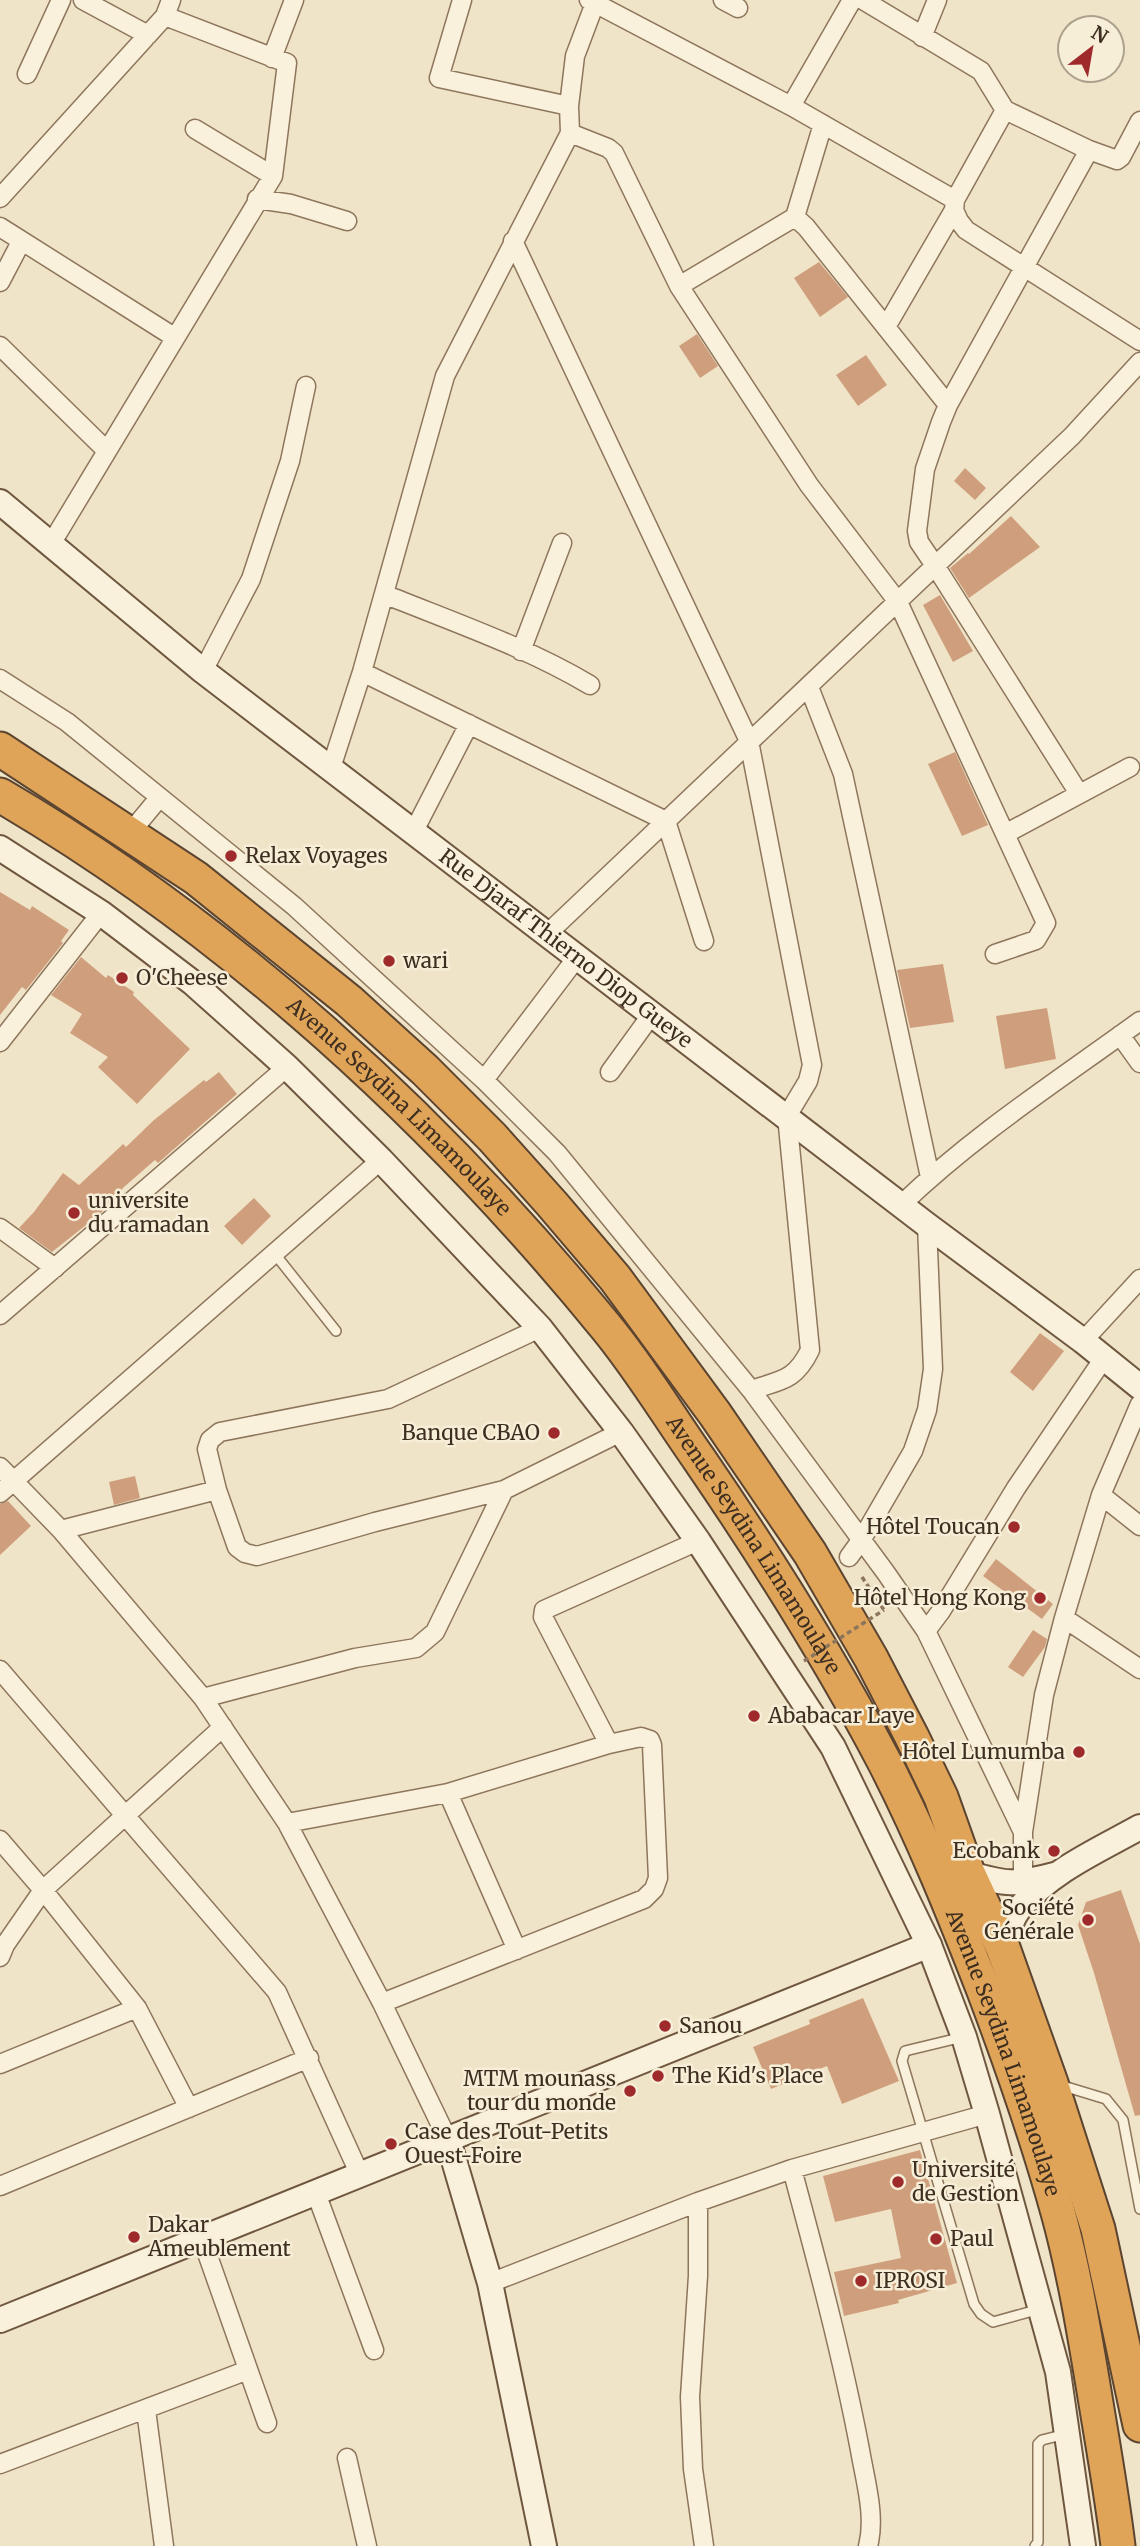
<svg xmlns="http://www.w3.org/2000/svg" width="1140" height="2546" font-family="Merriweather,serif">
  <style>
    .building { fill: #cf9f7d }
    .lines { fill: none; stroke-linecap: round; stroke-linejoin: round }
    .lane-casing { stroke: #8d765c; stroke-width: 12 }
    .street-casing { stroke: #8d765c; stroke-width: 21 }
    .secondary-casing { stroke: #6f573f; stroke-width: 28 }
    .highway-casing { stroke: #5b4430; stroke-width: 37 }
    .path { stroke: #8d765c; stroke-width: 3.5; stroke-dasharray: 5 3.5; stroke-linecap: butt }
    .lane { stroke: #faf1dc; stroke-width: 9 }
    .street { stroke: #faf1dc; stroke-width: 18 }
    .secondary { stroke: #faf1dc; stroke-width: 24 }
    .highway { stroke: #e0a458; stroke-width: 33 }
    .path-bridge { stroke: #8d765c; stroke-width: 3.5; stroke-dasharray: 5 3.5; stroke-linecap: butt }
    .poi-dot { fill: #9e2a2b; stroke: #f7eed8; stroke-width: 2.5 }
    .labels { text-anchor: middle; stroke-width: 5; stroke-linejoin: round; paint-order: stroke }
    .poi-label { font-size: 21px; fill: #3d2e20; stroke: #f7eed8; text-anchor: start }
    .street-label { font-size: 21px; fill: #3d2e20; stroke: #f7eed8 }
  </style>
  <rect width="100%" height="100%" fill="#f0e4c8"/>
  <path class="building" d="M819,262L848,297L820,317L794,278Z
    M697,334L718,366L700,378L679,346Z
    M866,355L887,385L858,406L836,375Z
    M965,468L986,488L975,500L954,481Z
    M1011,516L1040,547L969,598L950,568L968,553L969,554Z
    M940,595L973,651L953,662L923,605Z
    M955,752L988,825L962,836L928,764Z
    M0,892L30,910L32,906L69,930L61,941L63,943L26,990L22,987L0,1015Z
    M81,957L106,978L108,975L134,992L133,995L190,1049L137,1104L98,1067L108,1057L70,1033L82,1014L51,995Z
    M943,964L954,1022L910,1028L897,970Z
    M1047,1008L1056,1059L1005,1069L996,1016Z
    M219,1072L237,1094L158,1163L155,1160L124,1187L100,1214L52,1252L19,1228L34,1212L63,1173L79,1185L120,1147L123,1144L126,1147L154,1120L204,1080L206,1082Z
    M254,1198L271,1216L242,1245L224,1226Z
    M1040,1333L1064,1351L1033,1391L1010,1372Z
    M135,1476L140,1498L114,1505L109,1482Z
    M8,1501L31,1526L0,1555V1504Z
    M996,1559L1053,1604L1042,1619L983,1576Z
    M1033,1630L1047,1639L1045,1647L1023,1677L1008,1667Z
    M1121,1890L1140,1944V2115L1135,2116L1094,1973L1078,1925L1086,1902Z
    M863,1998L899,2081L842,2104L827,2066L771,2089L753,2047L810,2024L809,2020Z
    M920,2150L957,2283L898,2300L899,2303L844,2316L834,2272L901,2258L891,2209L835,2222L823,2176Z"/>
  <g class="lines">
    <g class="lane-casing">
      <path id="lane" d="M275,1254L336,1331
        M963,2037L905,2051L902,2061L974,2304L981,2314L993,2322L1040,2309
        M1060,2085L1106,2099L1123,2120L1140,2209
        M1035,2546L1038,2542V2444L1042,2440L1066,2434"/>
    </g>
    <g class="street-casing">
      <path id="street" d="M83,0L148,35
        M462,0L439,78L569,106
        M589,0L791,106L955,200
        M723,0L738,8
        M863,0L981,71L1005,110L1089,150L1117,160L1121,157L1140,121
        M595,3L575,56L569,106L570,133L608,148L614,153L679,286L809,485L898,602L1046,923L1036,940L995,954
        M922,37L937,0
        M272,58L294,0
        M27,74L61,0
        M791,106L852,0
        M195,129L273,176
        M0,198L165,16L171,0
        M257,199L291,204L347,221
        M954,210L959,221L966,230L1140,341
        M795,217L823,124
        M0,227L174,337
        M513,241L749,741L812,1065L808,1081L787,1116L810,1350C795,1381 781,1380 751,1390
        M0,282L21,242
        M679,286L795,217L806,227L948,405
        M886,327L954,210L955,200L1005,110
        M0,346L106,450
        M51,544L273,176L287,63L165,16
        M384,594C453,622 526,647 590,685
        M521,651L562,543
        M203,671L251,579L290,461L306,386
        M362,672L666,821L704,941
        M0,679L67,722L294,906L484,1080L557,1153L751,1390L886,1573L926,1631L1023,1832V1883
        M809,687L843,774L930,1177
        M331,768L362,672L445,376L570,133
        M1078,792L936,567L919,542L917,531L925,469L941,422L948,405L1089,150
        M414,831L469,724
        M130,833L159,798
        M1005,834L1130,767
        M547,934L1072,436L1140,362
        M1120,1035L1140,1063
        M0,1042L101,913
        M610,1072L652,1014
        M484,1080L578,956
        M902,1204C975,1134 1059,1080 1140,1021
        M0,1228L55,1268
        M0,1315L287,1067
        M540,1328L388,1399L220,1432L210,1440L207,1449L217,1490L237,1547L245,1553L257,1556L375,1522L504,1490L621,1432
        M1083,1341L1140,1279
        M0,1467L61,1530L203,1698L287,1823L382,2003L448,2140
        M0,1493L381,1160
        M1101,1495L1140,1526
        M61,1530L217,1490
        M849,1557L862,1539L913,1451L927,1410L933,1369L927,1225
        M1064,1618L1140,1669
        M926,1631L941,1611L1016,1488L1104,1358
        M0,1670L277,1992L360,2175
        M203,1698L355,1658L416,1648L435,1632L504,1490
        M609,1744L543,1617L544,1610L698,1541
        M448,1793L517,1950
        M287,1823L448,1793L609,1744L641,1737L650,1740L652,1745L658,1878L654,1889L644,1899L382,2003
        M1023,1832L1044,1695L1064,1618L1101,1495L1140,1404
        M0,1840L43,1890L137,2008L189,2108
        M0,1957L5,1945L43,1890L223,1727
        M0,2064L137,2008
        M0,2186L309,2058
        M316,2193L374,2350
        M698,2202V2276L690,2397L693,2469L704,2546
        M202,2239L267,2423
        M490,2283L698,2202L792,2169
        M146,2410L164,2546
        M347,2458L367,2546
        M0,2464L248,2370
        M868,2546C876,2516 865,2480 860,2450C842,2355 817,2262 792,2169L987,2114"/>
    </g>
    <g class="secondary-casing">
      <g id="secondary">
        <path id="s1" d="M0,502L203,671L927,1225L1083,1341L1140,1387"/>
        <path d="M0,848L101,913L193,983L287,1067L381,1160L540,1328L621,1432L698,1541L833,1747L929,1945L964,2037L987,2114L1058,2372L1083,2546"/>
        <path d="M968,1873C1005,1885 1016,1885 1054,1875"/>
        <path d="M1003,1948C1007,1935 1010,1920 1019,1909C1050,1871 1099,1850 1140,1827"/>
        <path d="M448,2140L490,2283L544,2546"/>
        <path d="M0,2320L929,1945"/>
      </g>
    </g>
    <g class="highway-casing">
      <g id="highway">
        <path d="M0,749L196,878L349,1001L425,1070L492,1137L552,1204L615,1278L715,1414L810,1553L871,1658L912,1737L941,1797L968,1873L1003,1948L1051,2083L1098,2229L1140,2425"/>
        <path id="s2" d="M0,795C231,930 437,1120 606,1327C640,1368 668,1415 699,1459C766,1557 830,1658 885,1763C923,1837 954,1914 984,1991C1012,2065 1038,2140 1059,2216C1075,2275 1085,2337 1095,2397C1103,2446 1112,2496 1118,2546"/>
      </g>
    </g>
    <path class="path" d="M862,1577L884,1610"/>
    <use href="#lane" class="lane"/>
    <use href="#street" class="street"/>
    <use href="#secondary" class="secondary"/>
    <use href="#highway" class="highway"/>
    <path class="path-bridge" d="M804,1661L884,1610"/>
  </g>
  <g class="poi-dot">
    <circle cx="231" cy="856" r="7"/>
    <circle cx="389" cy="961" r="7"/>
    <circle cx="122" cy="978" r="7"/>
    <circle cx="74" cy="1213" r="7"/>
    <circle cx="554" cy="1433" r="7"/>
    <circle cx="1014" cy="1527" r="7"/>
    <circle cx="1040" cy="1598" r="7"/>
    <circle cx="754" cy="1716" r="7"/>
    <circle cx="1079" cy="1752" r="7"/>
    <circle cx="1054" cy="1851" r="7"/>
    <circle cx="1088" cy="1920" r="7"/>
    <circle cx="665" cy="2026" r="7"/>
    <circle cx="658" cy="2076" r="7"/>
    <circle cx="630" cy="2091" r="7"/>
    <circle cx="391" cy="2144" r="7"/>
    <circle cx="898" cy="2182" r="7"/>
    <circle cx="134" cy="2237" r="7"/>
    <circle cx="936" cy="2239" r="7"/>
    <circle cx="861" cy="2281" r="7"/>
  </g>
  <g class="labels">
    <g class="poi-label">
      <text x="245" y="863">Relax Voyages</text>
      <text x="403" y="968">wari</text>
      <text x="136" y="985">O'Cheese</text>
      <text x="88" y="1208">universite<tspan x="88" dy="24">du ramadan</tspan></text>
      <text x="540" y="1440" text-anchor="end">Banque CBAO</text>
      <text x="1000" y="1534" text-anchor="end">Hôtel Toucan</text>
      <text x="1026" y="1605" text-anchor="end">Hôtel Hong Kong</text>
      <text x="768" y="1723">Ababacar Laye</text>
      <text x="1065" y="1759" text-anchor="end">Hôtel Lumumba</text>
      <text x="1040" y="1858" text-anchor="end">Ecobank</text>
      <text x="1074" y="1915" text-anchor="end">Société<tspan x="1074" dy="24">Générale</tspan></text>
      <text x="679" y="2033">Sanou</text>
      <text x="672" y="2083">The Kid's Place</text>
      <text x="616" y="2086" text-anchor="end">MTM mounass<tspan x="616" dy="24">tour du monde</tspan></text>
      <text x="405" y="2139">Case des Tout-Petits<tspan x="405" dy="24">Ouest-Foire</tspan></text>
      <text x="912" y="2177">Université<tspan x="912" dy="24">de Gestion</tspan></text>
      <text x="148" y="2232">Dakar<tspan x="148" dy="24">Ameublement</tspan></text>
      <text x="950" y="2246">Paul</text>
      <text x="875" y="2288">IPROSI</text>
    </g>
    <g class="street-label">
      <text dy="7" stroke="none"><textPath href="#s1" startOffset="721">Rue Djaraf Thierno Diop Gueye</textPath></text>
      <text dy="7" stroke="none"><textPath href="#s2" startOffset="508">Avenue Seydina Limamoulaye</textPath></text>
      <text dy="7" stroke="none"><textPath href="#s2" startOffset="1074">Avenue Seydina Limamoulaye</textPath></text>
      <text dy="7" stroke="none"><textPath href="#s2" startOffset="1642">Avenue Seydina Limamoulaye</textPath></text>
    </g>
  </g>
  <g transform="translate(1091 49) rotate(31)"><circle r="33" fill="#f7eed8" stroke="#ada18e" stroke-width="2"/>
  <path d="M0-5L12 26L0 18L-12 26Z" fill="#9e2a2b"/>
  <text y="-10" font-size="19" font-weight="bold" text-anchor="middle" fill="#3d2e20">N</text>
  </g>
</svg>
